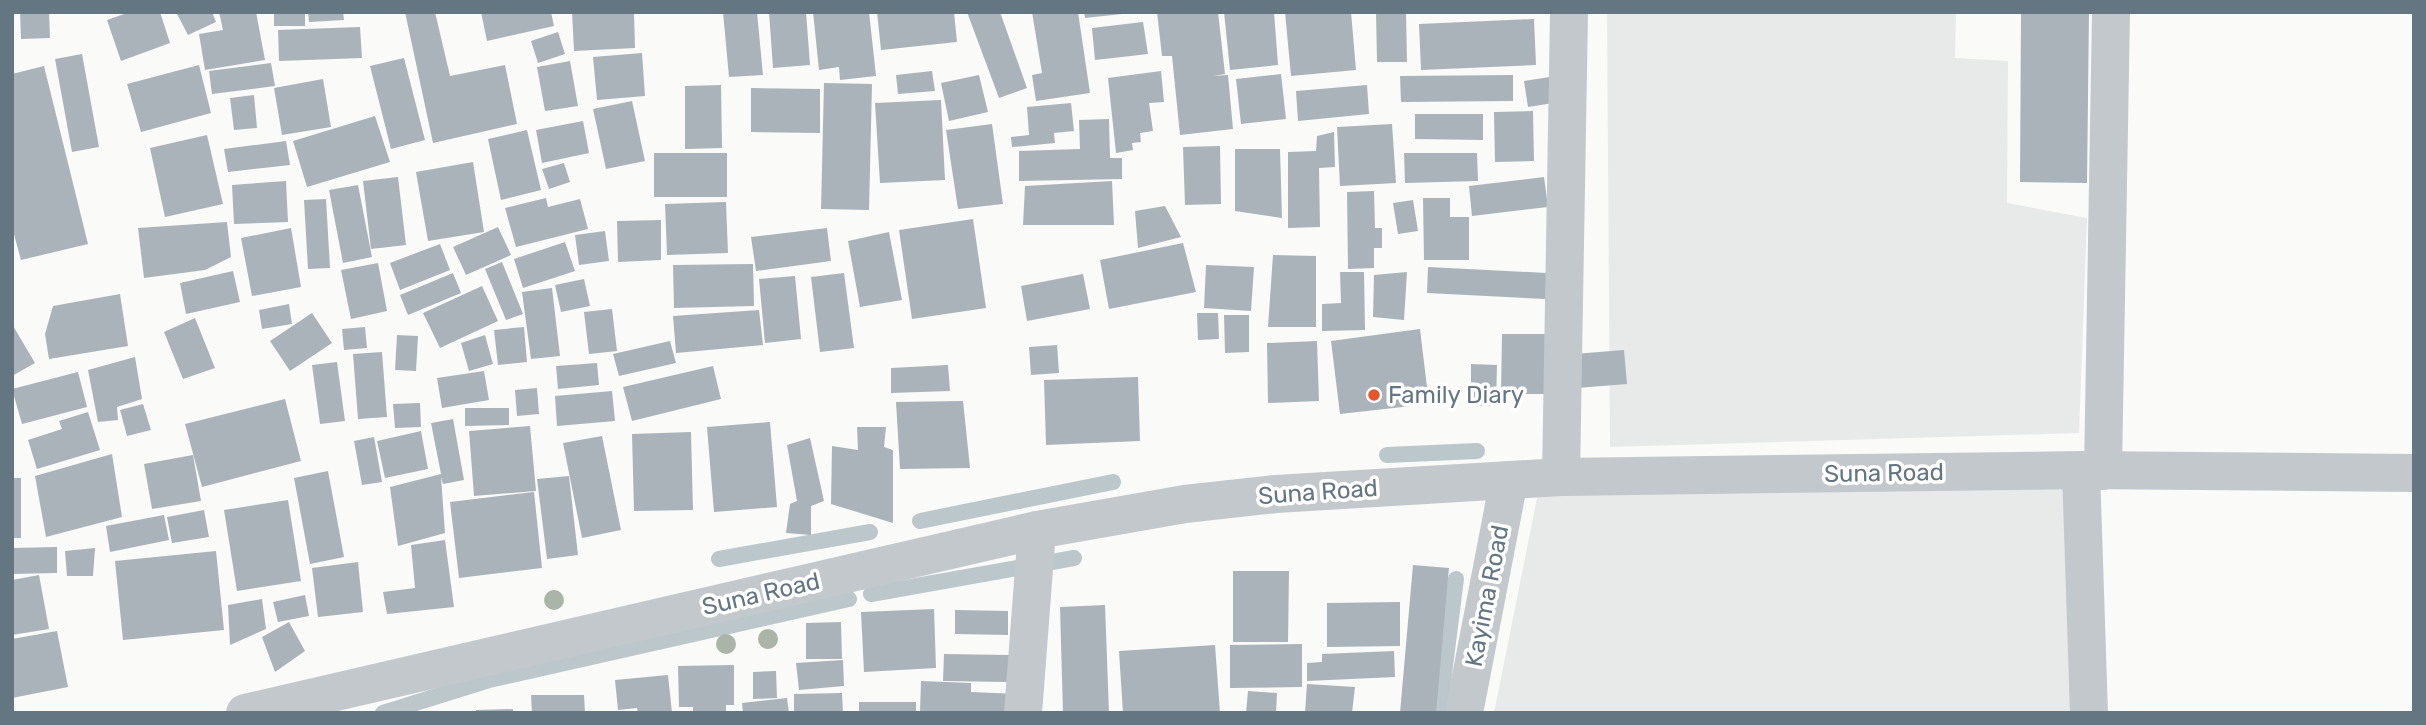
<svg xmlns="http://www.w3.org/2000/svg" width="2426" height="725" font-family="Rubik,sans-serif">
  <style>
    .built { fill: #e8e9e9 }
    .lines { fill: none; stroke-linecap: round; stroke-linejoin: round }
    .stream { stroke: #bbc7cb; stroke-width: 16 }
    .building { fill: #aab3b9 }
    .minor { stroke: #c3c8cc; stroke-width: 38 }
    .tertiary { stroke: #c3c8cc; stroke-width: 38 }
    .tree { fill: #aab4a7 }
    .poi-dot { fill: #e4572e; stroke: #fff; stroke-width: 2.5 }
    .labels { text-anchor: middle; stroke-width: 7; stroke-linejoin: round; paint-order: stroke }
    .poi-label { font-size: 24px; fill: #657683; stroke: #fff; text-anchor: start }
    .street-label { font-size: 24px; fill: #657683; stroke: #fff }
  </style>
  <rect width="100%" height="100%" fill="#fafaf8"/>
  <path class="built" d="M1607,12H1956L1955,58L2008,61L2007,203L2087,218L2079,433L1610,447Z
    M2076,479L2079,713H1494L1538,493Z"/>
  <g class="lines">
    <path class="stream" d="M1387,455L1477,451
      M920,521L1113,482
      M719,559L870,532
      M871,594L1074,558
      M383,713L489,680L849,599
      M1439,713L1456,579"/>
  </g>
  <path class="building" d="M20,12H49L50,38L21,39Z
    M130,12H160L170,43L121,61L107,20Z
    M176,12H212L216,22L188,35Z
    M219,12H256L265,60L205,70L199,34L223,30Z
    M274,12H305V26H274Z
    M308,12H343L344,20L309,22Z
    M405,12H435L450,76L505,65L517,124L433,143Z
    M481,12H551L554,26L487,41Z
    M572,12H634L635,48L574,51Z
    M723,12H757L763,75L729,77Z
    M769,12H806L810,65L773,68Z
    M813,12H869L876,76L840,80L839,67L819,70Z
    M877,12H954L957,42L881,50Z
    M967,12H1000L1027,88L999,98Z
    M1032,12H1078L1090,93L1036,101L1032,75L1042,73Z
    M1084,12H1122V14L1085,18Z
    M1157,12H1218L1225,74L1213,76L1228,75L1233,129L1180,135L1172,56H1162Z
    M1224,12H1274L1278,65L1230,70Z
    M1285,12H1351L1356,70L1291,76Z
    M1376,12H1406L1407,62H1377Z
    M2021,12H2089L2087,183L2020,182Z
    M1534,19L1536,65L1421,70L1419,24Z
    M1143,22L1148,54L1095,60L1092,28Z
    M360,27L362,58L279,61L278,30Z
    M558,32L565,54L538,63L531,41Z
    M642,53L645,96L597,100L593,57Z
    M82,54L99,147L72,152L55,59Z
    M404,58L425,140L391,149L370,66Z
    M570,61L578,106L545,111L537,67Z
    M271,63L275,86L212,94L209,71Z
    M199,65L211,113L141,132L127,84Z
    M44,66L88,244L21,260L12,227V74Z
    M932,71L935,91L898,94L896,75Z
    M1161,71L1164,102L1149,103L1153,131L1140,133L1141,142L1132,143L1133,150L1116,153L1108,78Z
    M1281,74L1286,119L1241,124L1236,79Z
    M979,75L988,112L949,121L941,83Z
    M1513,75V101L1401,102L1400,76Z
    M1556,76L1560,102L1528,107L1524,81Z
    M323,79L331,127L282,135L274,88Z
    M824,83L872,84L869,210L821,209Z
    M721,85L722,148L685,149V86Z
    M1367,85L1369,114L1298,121L1296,91Z
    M751,88L820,89V133L751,132Z
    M254,95L257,128L234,130L230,98Z
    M941,100L945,180L880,183L875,103Z
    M632,101L645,161L606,169L593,109Z
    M1071,103L1074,131L1054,133L1055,143L1012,147L1011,137L1029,135L1027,107Z
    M1533,111L1534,161L1495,162L1494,112Z
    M1415,114H1483V140L1415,139Z
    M375,116L390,162L307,187L293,141Z
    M1109,119L1110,158H1122V179L1019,181V151L1080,149L1079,120Z
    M583,121L589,153L542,163L536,130Z
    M992,124L1003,204L958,209L946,130Z
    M1392,124L1396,183L1340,186L1337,127Z
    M527,130L541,190L501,200L488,139Z
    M1334,132L1335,167L1319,168L1320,227L1288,228V152L1316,151L1317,136Z
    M207,135L223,204L165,217L150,148Z
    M286,141L290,165L228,172L224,149Z
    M1220,146L1221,204L1185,205L1183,147Z
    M1235,149H1280L1282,218L1235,211Z
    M654,153H727V197H654Z
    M1404,153H1477L1478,181L1405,183Z
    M473,162L484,232L428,241L416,172Z
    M564,163L570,182L549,189L542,169Z
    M398,177L406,245L371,249L363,181Z
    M1544,177L1548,207L1472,216L1469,186Z
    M286,181L288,222L234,224L232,185Z
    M1112,181L1114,225H1023L1025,186Z
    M358,185L372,257L343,263L329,190Z
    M1374,191L1375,228H1382V248H1374V268L1348,269L1347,192Z
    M546,198L548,207L580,199L588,229L516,247L505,208Z
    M1423,198H1450V217H1469V260H1424Z
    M326,199L330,268L308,269L304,200Z
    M1413,200L1418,231L1398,234L1393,203Z
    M726,202L728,253L667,255L665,204Z
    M1165,206L1181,237L1138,248L1135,211Z
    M973,219L986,308L912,319L899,230Z
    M661,220V260L618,262L617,221Z
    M227,222L231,257L205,270L144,278L138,228Z
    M498,227L511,255L466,275L453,247Z
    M291,228L301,287L252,296L241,238Z
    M827,228L831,261L756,271L751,237Z
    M605,231L609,261L579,265L575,235Z
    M889,232L902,300L860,307L848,241Z
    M565,242L575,271L523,288L514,259Z
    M1183,243L1196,292L1109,309L1100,260Z
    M440,244L450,270L400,290L390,263Z
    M1273,255L1316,256V327H1268Z
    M502,262L523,314L506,320L485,269Z
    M378,263L387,311L351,319L341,270Z
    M753,264L754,306L674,308L673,265Z
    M1206,265L1254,267L1251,311L1204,308Z
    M1428,267L1547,273L1546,299L1427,293Z
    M233,271L240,302L186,314L180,283Z
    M1340,272H1364L1365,330L1322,331V304L1341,303Z
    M1407,272L1404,320L1373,317L1374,275Z
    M453,273L461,293L408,315L400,295Z
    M844,273L854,348L820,352L811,277Z
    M1083,274L1090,309L1027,321L1021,286Z
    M795,276L801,339L765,343L759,279Z
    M584,279L590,306L561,312L555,285Z
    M482,286L498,321L440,348L423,313Z
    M552,288L560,356L531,359L522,292Z
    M120,294L128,346L49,359L45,334L53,306Z
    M289,304L292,324L262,329L259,310Z
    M612,309L617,351L589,354L584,312Z
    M759,310L763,345L676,353L673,316Z
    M312,313L332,343L290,371L270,341Z
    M1197,313H1218L1219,339L1198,340Z
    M1224,315H1249V352L1225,353Z
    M195,318L215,368L183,379L164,332Z
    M12,324L35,363L12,376Z
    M365,327L367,348L344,350L342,329Z
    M524,327L527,362L498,365L494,330Z
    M1420,329L1429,404L1340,414L1331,341Z
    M1502,334H1553L1552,394H1501Z
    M397,335L418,336L416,371L395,370Z
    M485,335L493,364L469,371L461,343Z
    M670,341L676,363L619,376L613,354Z
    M1317,341L1319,401L1268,403L1267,343Z
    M1057,345L1059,373L1031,375L1029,347Z
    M1624,350L1627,384L1577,388L1574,354Z
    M382,352L387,417L358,419L353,354Z
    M135,357L142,399L117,407L118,420L98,422L88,370Z
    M337,362L345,421L320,424L312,365Z
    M597,363L599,385L558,389L556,366Z
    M1471,364L1497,365L1496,406L1471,405Z
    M948,365L950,391L891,393V368Z
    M713,366L721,399L632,421L623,387Z
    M484,371L489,400L442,408L437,378Z
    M78,372L87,407L22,424L12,389Z
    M1138,377L1140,441L1046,445L1044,380Z
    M537,388L539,414L517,416L515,390Z
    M612,391L615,421L557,426L555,396Z
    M285,399L301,461L202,487L185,424Z
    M963,401L970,468L900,469L896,402Z
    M420,403L421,427L395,428L393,404Z
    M143,404L151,430L127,436L120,410Z
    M465,408H509V425L465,426Z
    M88,412L100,450L37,469L28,440L62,429L59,421Z
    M453,419L464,480L443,484L441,477L445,533L398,546L390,487L441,474L431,423Z
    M770,422L777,507L714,512L707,427Z
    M530,426L536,491L474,496L469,431Z
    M857,427H886L884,447L893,450V523L831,504L832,446L858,450Z
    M421,431L428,469L385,478L377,441Z
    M691,432L693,510L634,511L632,434Z
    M602,436L621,530L582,538L563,443Z
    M374,437L382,482L362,485L354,441Z
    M810,438L824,501L811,506V535L786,533L790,504L797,501L787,445Z
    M112,454L122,517L46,537L35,476Z
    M193,455L201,501L152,509L144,464Z
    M328,471L344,557L310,564L294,478Z
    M569,476L578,555L547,559L537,479Z
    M12,478H21V538H12Z
    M534,492L542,568L459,578L450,502Z
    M288,500L301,581L237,591L224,510Z
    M204,510L209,537L172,543L167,517Z
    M164,515L169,540L110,552L106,526Z
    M445,540L454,607L387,614L383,592L415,588L411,545Z
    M57,547V573L12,574V548Z
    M95,548L93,576H67L65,551Z
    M216,551L224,630L123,640L115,561Z
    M358,562L363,612L318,617L312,568Z
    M1413,565L1449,568L1436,713H1400Z
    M1233,571H1289L1288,642H1233Z
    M39,575L49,629L12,635V580Z
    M305,595L309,616L278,622L273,602Z
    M262,599L266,629L230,645L228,605Z
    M1400,602V646L1327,647V603Z
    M1105,605L1109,713H1063L1060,607Z
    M934,609L936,668L864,672L861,612Z
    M955,610L1008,611V635L955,634Z
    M289,622L305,651L275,672L262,637Z
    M841,622L842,659H806V623Z
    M57,631L68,687L12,698V639Z
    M1302,644V687L1230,688V645Z
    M1215,645L1220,713H1123L1119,651Z
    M1394,651L1395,677L1307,681V663L1322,662V654Z
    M944,654L1009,655L1008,682L943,681Z
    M843,660L844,686L799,690L796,663Z
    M734,665V705H726V713H693V707H679L678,666Z
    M776,671L777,698L753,699V672Z
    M668,675L672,713H638L637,708L618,710L615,680Z
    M921,681L971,683V692L1019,694V713H920Z
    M1307,684L1355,687L1352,713H1305Z
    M1248,691L1277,693L1276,713H1246Z
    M842,693L843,713H794V694Z
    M531,695H584L585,713H532Z
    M787,698L789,713H743L742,703Z
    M859,702H916V713H859Z
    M513,709V713H476V710Z"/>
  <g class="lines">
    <path class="minor" d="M2081,470L2089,713
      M2103,471L2111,12
      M1561,477L1569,12
      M1023,713L1037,530
      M1464,713L1509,480"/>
    <path class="tertiary" d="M245,713L1037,530L1185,504L1276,494L1561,477L2081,470L2414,473"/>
  </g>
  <g class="tree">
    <circle cx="554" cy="600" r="10"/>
    <circle cx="768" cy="639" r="10"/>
    <circle cx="726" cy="644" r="10"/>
  </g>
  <circle class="poi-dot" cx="1374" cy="395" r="7"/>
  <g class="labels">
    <g class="poi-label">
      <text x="1388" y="403">Family Diary</text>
    </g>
    <g class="street-label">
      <text transform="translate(1884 473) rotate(-1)" y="8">Suna Road</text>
      <text transform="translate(1318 492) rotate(-4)" y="8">Suna Road</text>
      <text transform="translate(761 594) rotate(-13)" y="8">Suna Road</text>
      <text transform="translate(1487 596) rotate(-79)" y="8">Kayima Road</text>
    </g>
  </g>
  <rect width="2426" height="725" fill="none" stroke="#657683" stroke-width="28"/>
</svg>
